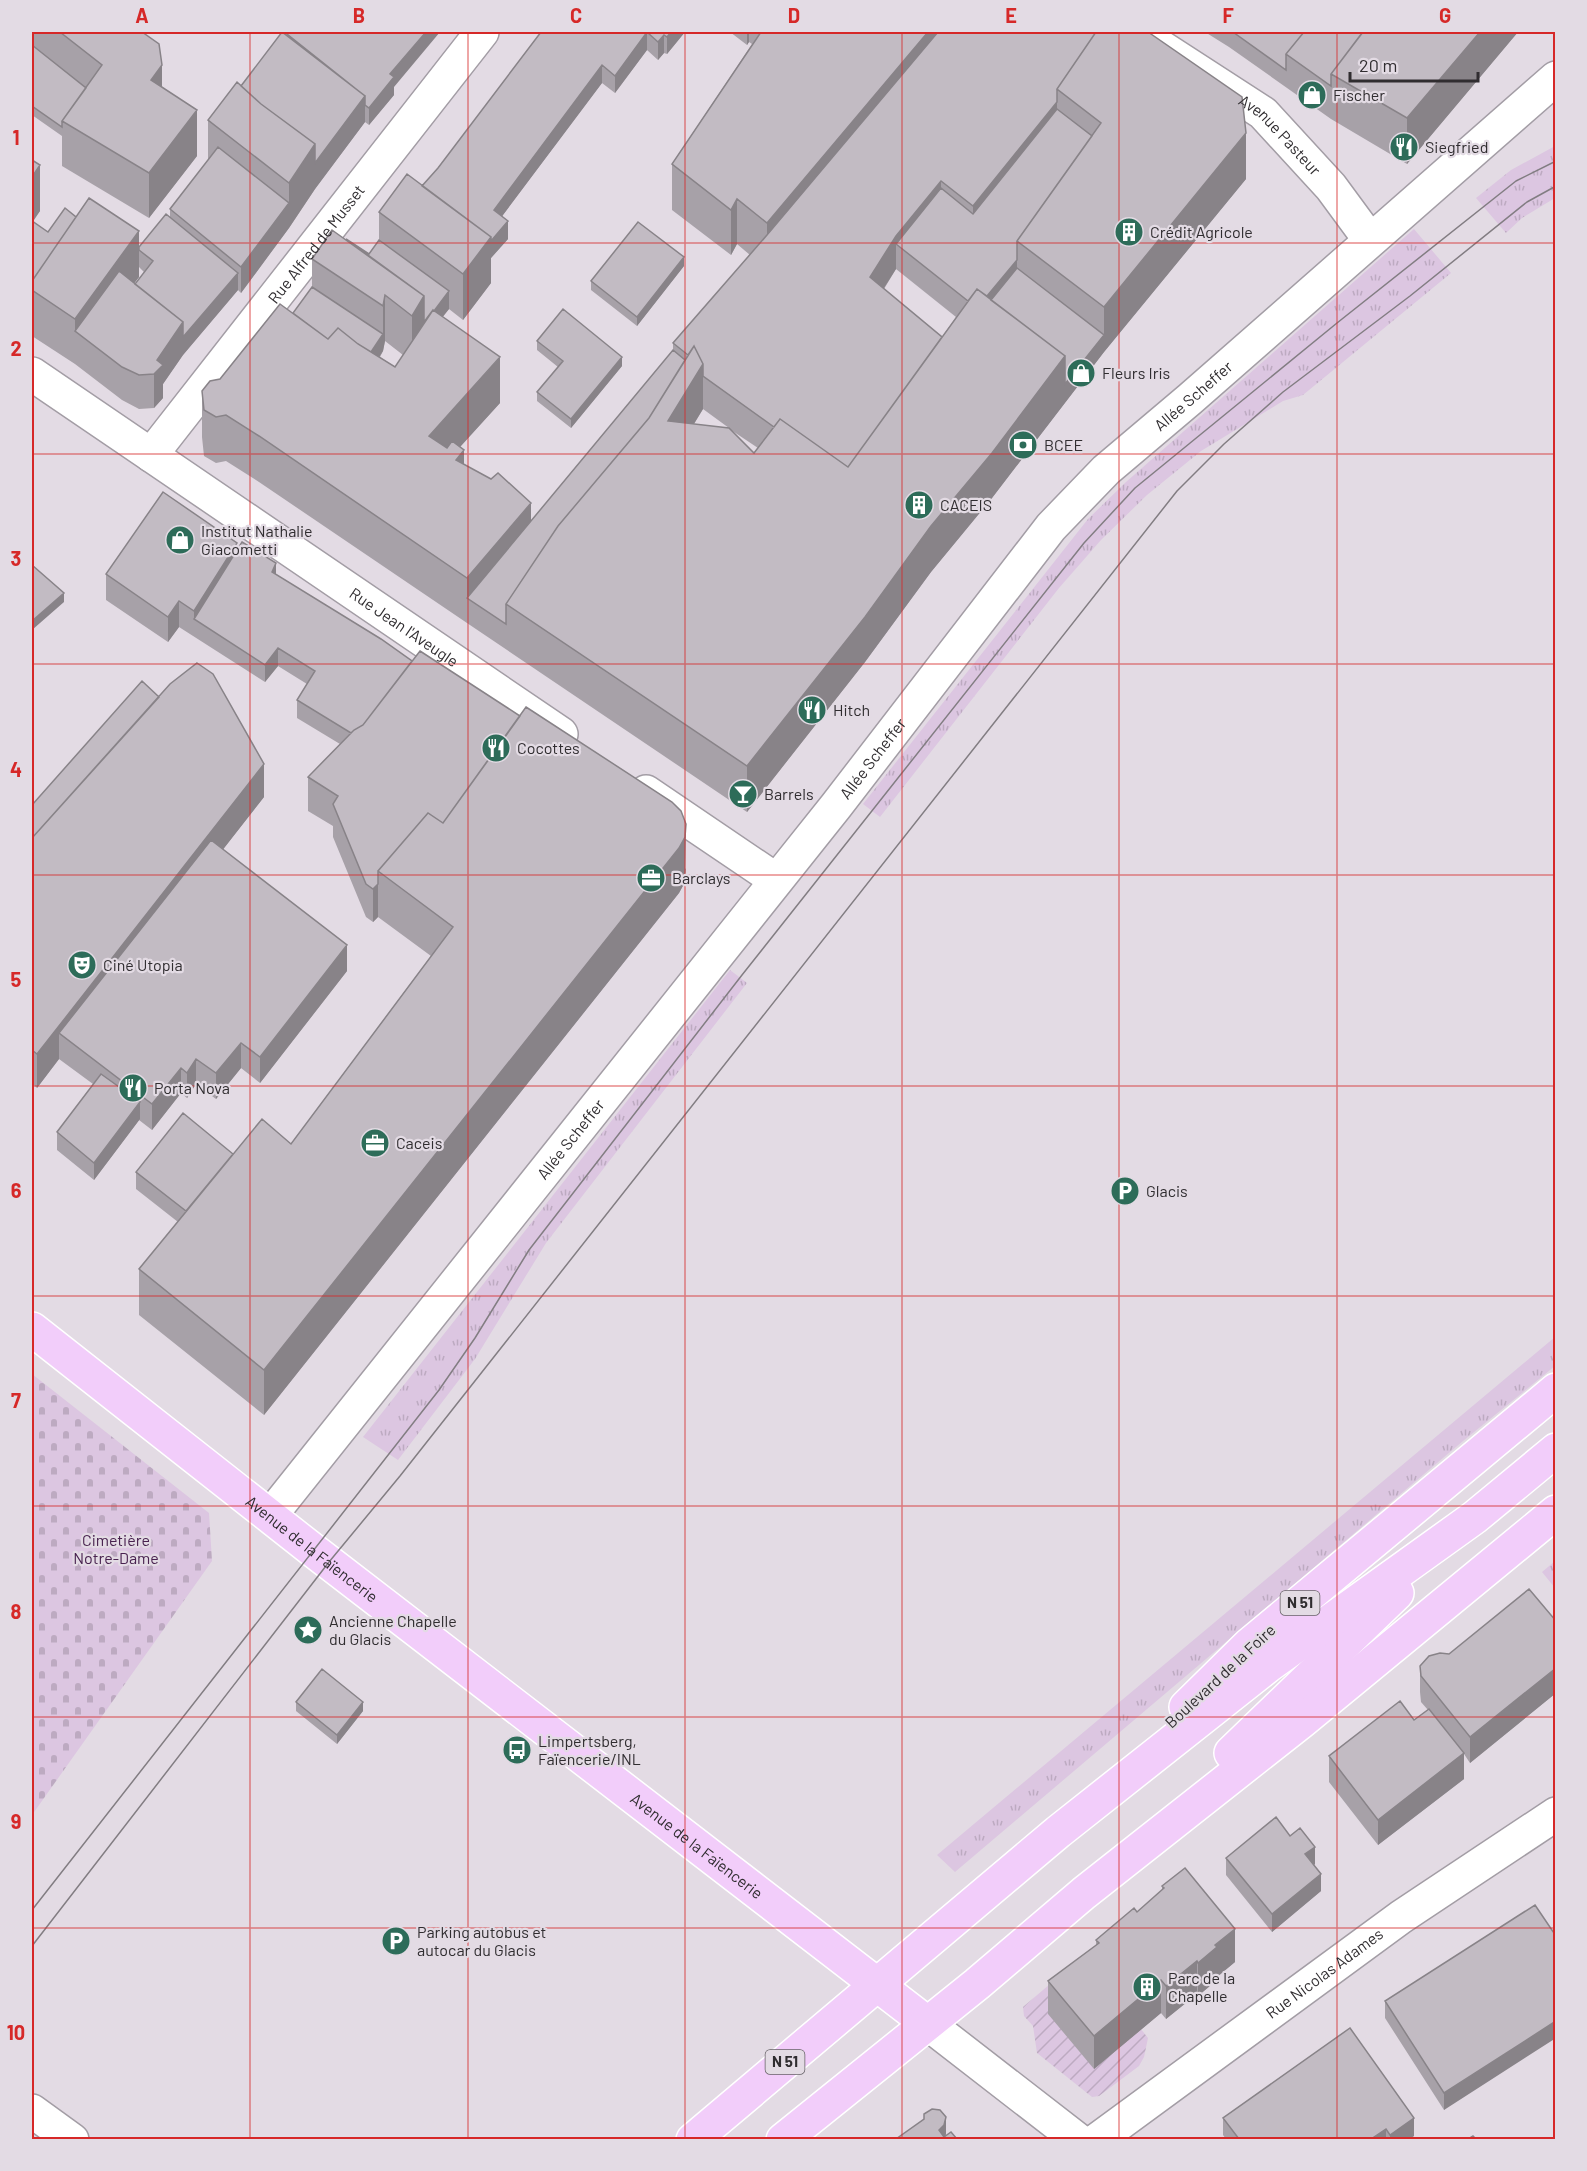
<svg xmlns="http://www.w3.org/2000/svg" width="1587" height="2171" font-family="Barlow,sans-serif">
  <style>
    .grass { fill: url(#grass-tufts) }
    .cemetery { fill: url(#cemetery-stones) }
    .garden { fill: url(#garden-furrows) }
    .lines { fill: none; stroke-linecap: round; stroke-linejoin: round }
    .minor-casing { stroke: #a39da5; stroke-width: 36 }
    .major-casing { stroke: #fff; stroke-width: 36 }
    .minor { stroke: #fff; stroke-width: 33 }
    .major { stroke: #f2cdfa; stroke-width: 33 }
    .tram { stroke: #827d82; stroke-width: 1.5 }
    .wall { fill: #a7a1a8; fill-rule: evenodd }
    .shaded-wall { fill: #888388 }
    .building { fill: #c2bbc3; stroke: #888388; stroke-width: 1.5 }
    .grid { fill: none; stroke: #d62828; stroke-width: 1.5; stroke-opacity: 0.55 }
    .labels { text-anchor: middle; stroke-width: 4.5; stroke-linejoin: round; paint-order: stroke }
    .shield { fill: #e3dbe4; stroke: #666166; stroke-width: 1.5 }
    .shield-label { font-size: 15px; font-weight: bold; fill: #302d30 }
    .poi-label { font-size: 16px; fill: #302d30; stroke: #e3dbe4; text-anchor: start }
    .street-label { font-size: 16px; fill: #302d30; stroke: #e3dbe4 }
    .park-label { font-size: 16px; fill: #48224f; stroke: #e3dbe4 }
    .neatline { fill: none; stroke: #d62828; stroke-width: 2 }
    .grid-label { font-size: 20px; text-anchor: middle; font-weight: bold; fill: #d62828 }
  </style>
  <defs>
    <pattern id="grass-tufts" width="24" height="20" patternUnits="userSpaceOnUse" patternTransform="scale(1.5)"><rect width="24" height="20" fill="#dcc6e1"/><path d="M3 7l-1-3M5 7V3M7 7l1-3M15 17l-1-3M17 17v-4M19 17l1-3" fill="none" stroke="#bdaac1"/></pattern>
    <pattern id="cemetery-stones" width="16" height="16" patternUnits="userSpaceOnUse" patternTransform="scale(1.5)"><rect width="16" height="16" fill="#dcc6e1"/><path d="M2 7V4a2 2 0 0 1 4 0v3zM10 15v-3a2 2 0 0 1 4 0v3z" fill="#bdaac1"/></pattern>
    <pattern id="garden-furrows" width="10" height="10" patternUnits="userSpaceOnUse" patternTransform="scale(1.5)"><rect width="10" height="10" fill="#dcc6e1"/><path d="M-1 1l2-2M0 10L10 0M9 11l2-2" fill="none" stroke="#bdaac1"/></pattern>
  </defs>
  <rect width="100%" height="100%" fill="#e3dbe4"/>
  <path class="grass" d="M1555,146V198L1522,218L1506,233L1476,198L1511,170Z
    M1414,229L1451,273L1303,395L1283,401L1201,451L1147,495L1101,540L1059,588L880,817L863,804L1088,519L1126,482Z
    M730,970L747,983L546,1243L475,1359L398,1460L363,1437Z
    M1555,1337V1366L1463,1441L955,1872L937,1855Z
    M1555,1561V1588L1542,1572Z"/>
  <path class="cemetery" d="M32,1374L209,1513L212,1561L32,1815Z"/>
  <path class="garden" d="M1083,1956L1148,2038L1144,2057L1139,2066L1099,2096L1092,2097L1037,2053L1033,2026L1024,2016L1023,2007Z"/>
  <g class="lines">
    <g class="minor-casing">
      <g id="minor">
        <path id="s1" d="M1138,32L1263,113L1331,187L1370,240"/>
        <path id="s2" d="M32,374L561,734"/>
        <path id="s3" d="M151,455L482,32"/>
        <path d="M646,792L776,880"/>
        <path id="s4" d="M270,1516L836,806L1051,527L1106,470L1190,399L1556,78"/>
        <path d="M927,2023L1078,2140"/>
        <path d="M32,2111L72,2140"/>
        <path id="s5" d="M1097,2140L1401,1917L1556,1814"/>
      </g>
    </g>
    <g class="major-casing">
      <g id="major">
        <path id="s6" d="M32,1329L314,1551L927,2023"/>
        <path d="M1186,1707L1249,1645L1556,1390"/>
        <path d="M1231,1753L1397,1593"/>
        <path d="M693,2140L1058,1832L1269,1665L1475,1517L1556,1450"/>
        <path d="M783,2140L977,1984L1084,1893L1302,1721L1556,1512"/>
      </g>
    </g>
    <use href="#minor" class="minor"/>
    <use href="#major" class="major"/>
    <path class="tram" d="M32,1910L439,1390L475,1338L529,1250L742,975L1084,543L1135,488L1337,323L1516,181L1556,161
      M32,1946L329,1562L400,1476L1177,491L1224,444L1283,392L1410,296L1527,202L1556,186"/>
  </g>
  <path class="wall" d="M32,32H142L162,88L197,156L149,218L62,166V136L32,115Z
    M541,32H685L667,54L664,53L658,60L647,50L615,93L602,83L502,216L508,239L491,258V283L463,320L449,309L442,317L500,403L460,447L464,464L531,521L673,350V343L750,255L737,244L731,255L672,210V164L752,44L749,42L747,45L730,32H1148L1246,179L1104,352L992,498L931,572L865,662L747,812L467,623L259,482L226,461L216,463L204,456L202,437V391L220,379L293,313L312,287V259L346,239L369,254L379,240V212L422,186L438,168ZM896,269L956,317L942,337L884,289ZM385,341L403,355L395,367L380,357L383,351ZM703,409L729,428L694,424ZM731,430L758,448L754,453Z
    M1205,32H1518L1407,164L1331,119L1229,47Z
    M287,34L394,87V95L369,125L365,122L315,189L289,228L241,293L238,290L183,355L163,384V398L154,408L139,409L122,400L75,364L32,336V160L40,211L32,221L48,232L76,217L139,247L170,218V209L208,161V120L241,86ZM139,267L144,272L135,284L134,283L139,277Z
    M684,266L637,326L591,290V281Z
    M537,341L622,366L571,428L537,401V392L558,367L537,350Z
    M237,550L276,574L686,869L685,882L679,893L264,1415L139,1315V1269L178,1222L136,1189V1172L291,1144L431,956L378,917L373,922L366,917L333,837V826L308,811V777L340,744L297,718V700L307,684L278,666L265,682L179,627L168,642L106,600V574Z
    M264,797L223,849L347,971L260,1083L241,1068L216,1099L196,1084L187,1098L181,1093L152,1130L139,1120L94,1180L57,1150V1132L93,1084L59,1059L37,1088L32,1083V805Z
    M1556,1621V1693L1470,1763L1464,1754V1779L1378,1845L1329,1782V1756L1414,1720L1428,1710L1421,1702L1420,1692V1666L1449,1654Z
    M296,1702L363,1711L337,1744L296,1711Z
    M1226,1858L1315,1864L1314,1865L1321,1891L1272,1932L1226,1875Z
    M1162,1886L1235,1962L1217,1977V1980L1198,1996L1197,1994L1166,2019L1161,2013L1094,2069L1048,2014V1981L1096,1945V1940L1137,1912L1162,1890Z
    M1556,1936L1444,2110L1385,2018V2001Z
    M1350,2028L1414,2136L1409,2139H1226L1223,2135V2118Z"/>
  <path class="shaded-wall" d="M426,32H440L394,87V95L369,125V108L390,74Z
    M647,32V50L615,93V76Z
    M671,32H685L667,54V37Z
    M747,32H749V42L747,45Z
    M928,32H962L767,268V223Z
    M1480,32H1518L1407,164V118Z
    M664,35V53L658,60V42Z
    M162,65V111L151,80Z
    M602,65V83L494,227V210Z
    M365,96V122L315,189L289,228L241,293V267L289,203V183L315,144Z
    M1057,102V135L973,239V206Z
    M197,110V156L149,218V173Z
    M1246,133V179L1104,352L992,498L931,572L865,662L747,812V766L931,526L1065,356L1104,335V307Z
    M40,165V211L32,223V177Z
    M941,181V214L896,244V269L870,310V277L896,236Z
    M737,199V244L731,255V210Z
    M508,221V239L491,258V283L463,320V274L491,237Z
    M139,231V277L127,293L75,331V319Z
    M684,257V266L637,326V317Z
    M1017,260V286L977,308Z
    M238,273V290L183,355L163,384V398L154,408V374L157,360L183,322Z
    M449,291V309L424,341L412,362V316L424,296Z
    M385,295V341L383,351V306Z
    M383,334V351L358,390V372Z
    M500,357V403L429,481V436Z
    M622,357V366L571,428V419Z
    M703,364V409L668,466L558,572Z
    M464,450V496L456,460Z
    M531,503V548L467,598V578Z
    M237,543V568L194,619V637V611Z
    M276,563V581L272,572Z
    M64,593V602L32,630V621Z
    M179,601V627L168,642V617Z
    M278,648V666L265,682V665Z
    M264,764V797L72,1043L59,1033V1059L37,1088V1054Z
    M686,824L685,882L679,893L264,1415V1370Z
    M378,884V917L373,922V889Z
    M347,945V971L260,1083V1057Z
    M241,1043V1068L216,1099V1073Z
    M196,1059V1084L187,1098V1073Z
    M181,1068V1093L152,1130V1104Z
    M140,1102V1119L94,1180V1163Z
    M1556,1668V1693L1470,1763V1737Z
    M363,1702V1711L337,1744V1735Z
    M1464,1753V1779L1378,1845V1820Z
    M1315,1847V1864L1305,1872V1854Z
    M1321,1874V1891L1272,1932V1914Z
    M1235,1929V1962L1217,1977V1980L1198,1996V1963L1215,1945Z
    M1197,1961V1994L1166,2019V1986Z
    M1161,1980V2013L1094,2069V2036Z
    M1556,2021V2038L1444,2110V2093Z
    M946,2117V2134L945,2139L939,2130Z
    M1414,2118V2136L1409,2139H1390V2135Z
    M1386,2129V2139H1371Z"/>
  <path class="building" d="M60,32H142L159,44L162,65L151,80L197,110L149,173L62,121L102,65Z
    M282,32L365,96L315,163V144L261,104L241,86Z
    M289,32H426L390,74L394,77L369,108L365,105V96L287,34Z
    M541,32H671L667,37L664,35L658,42L647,32L615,76L602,65L494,210L508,221L491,241V237L422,186L438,168Z
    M761,32H928L767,223L737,199L731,210L672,164Z
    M938,32H1096L1057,89V102L973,206L941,181L896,236L870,277L942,337L848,467L780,419L774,427L703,376V364L694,346L688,355L673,343L767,235Z
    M1096,32H1148L1242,97L1246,133L1104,307L1017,241L1101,123L1057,89Z
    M1233,32H1304L1286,54V70Z
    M1304,32H1359L1362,33L1331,74V86L1286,54Z
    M1363,32H1480L1407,118L1331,74Z
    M32,45L86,88L62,121V127L32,106Z
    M237,82L261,104L315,144L289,183L208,120Z
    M1057,109L1092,136L1017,241V260L987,296L977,289L968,301L896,244L941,188L973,214Z
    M218,147L289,203L241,267L170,209Z
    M32,160L40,165L32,177Z
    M407,174L491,237L463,274L379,212Z
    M89,198L139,231L75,319L32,290V281Z
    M65,208L76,217L32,281V221L48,232Z
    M166,214L238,273L183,337V322L135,284L153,261L139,250V247Z
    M638,222L684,257L637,317L591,281Z
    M332,230L424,296L412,316L385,295L383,306L312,259Z
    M346,239L369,254L379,240L449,291L434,311L433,310L424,322V296Z
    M1017,268L1104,335L1065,384V356L991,300Z
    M119,271L183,322L157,360L163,365L154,374L139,375L122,367L75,331Z
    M312,287L383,334L371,352L358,344L338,328L328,339L293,313Z
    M977,289L1065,356L992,453L931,526L865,617L747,766L506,604L558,526L649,418L694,346L703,364L668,421L729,428L754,453L780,419L848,467Z
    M280,304L328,339L338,328L358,344L395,367L433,310L500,357L429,436L447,448L452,441L464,450L456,460L491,479L498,473L531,503L467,578L259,436L226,415L216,417L204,410L202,391L210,381L220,379Z
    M563,309L622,357L571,419L537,392L563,361L537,341Z
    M673,350L685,360L649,418L558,526L506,604V624L467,598Z
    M163,492L237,543L194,611L179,601L168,617L106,574Z
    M242,542L276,563L272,572L381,639L412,661L363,725L354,730L351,733L297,700L315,671L278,648L265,665L194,619Z
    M32,565L64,593L32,621Z
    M420,651L520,716L443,823L428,813L378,871V884L373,889L366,884L333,804L338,796L308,777L354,730L363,725Z
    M197,663L213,674L264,764L37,1054L32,1050V838L170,684Z
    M142,681L159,697L32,838V805Z
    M526,707L672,802L681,811L686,824L685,837L679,848L264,1370L139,1269L262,1119L291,1144L453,927L378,871L428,813L443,823Z
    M211,840L347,945L260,1057L241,1043L216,1073L196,1059L187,1073L181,1068L152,1104L59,1033Z
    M101,1074L140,1102L94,1163L57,1132Z
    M183,1113L233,1154L186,1211L136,1172Z
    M1529,1589L1556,1621V1668L1470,1737L1421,1676L1420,1666L1429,1656L1440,1653L1449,1654Z
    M322,1669L363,1702L337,1735L296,1702Z
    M1400,1701L1414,1720L1429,1709L1464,1753L1378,1820L1329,1756Z
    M1276,1817L1290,1836L1300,1828L1315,1847L1305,1854L1321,1874L1272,1914L1226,1858Z
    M1185,1868L1235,1929L1215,1945L1217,1947L1198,1963L1197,1961L1166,1986L1161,1980L1094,2036L1048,1981L1099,1943L1096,1940L1134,1908L1137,1912L1164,1888L1162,1886Z
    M1535,1905L1556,1936V2021L1444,2093L1385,2001Z
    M1350,2028L1414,2118L1390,2135L1386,2129L1371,2139H1239L1223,2118Z
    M932,2109L940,2110L946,2117L944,2125L939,2130L944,2137L951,2132L957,2139H896L924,2119V2114Z
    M1473,2136L1476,2139H1468Z"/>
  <path class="grid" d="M250,32V2140M468,32V2140M685,32V2140M902,32V2140M1119,32V2140M1337,32V2140M32,243H1556M32,454H1556M32,664H1556M32,875H1556M32,1086H1556M32,1296H1556M32,1506H1556M32,1717H1556M32,1928H1556"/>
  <defs>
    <g id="shop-disc" transform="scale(1.5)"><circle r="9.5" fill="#2d6c59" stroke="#e3dbe4"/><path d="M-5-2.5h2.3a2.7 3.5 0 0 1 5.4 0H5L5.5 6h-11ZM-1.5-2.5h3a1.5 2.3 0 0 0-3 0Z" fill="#fff"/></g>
    <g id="restaurant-disc" transform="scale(1.5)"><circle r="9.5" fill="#2d6c59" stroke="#e3dbe4"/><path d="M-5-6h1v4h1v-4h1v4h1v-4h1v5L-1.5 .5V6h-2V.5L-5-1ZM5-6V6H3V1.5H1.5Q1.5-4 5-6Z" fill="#fff"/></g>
    <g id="building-disc" transform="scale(1.5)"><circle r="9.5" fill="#2d6c59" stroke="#e3dbe4"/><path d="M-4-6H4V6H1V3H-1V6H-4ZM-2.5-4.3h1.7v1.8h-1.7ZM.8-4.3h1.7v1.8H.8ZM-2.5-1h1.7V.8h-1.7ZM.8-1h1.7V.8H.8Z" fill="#fff"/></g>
    <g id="bank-disc" transform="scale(1.5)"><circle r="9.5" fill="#2d6c59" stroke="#e3dbe4"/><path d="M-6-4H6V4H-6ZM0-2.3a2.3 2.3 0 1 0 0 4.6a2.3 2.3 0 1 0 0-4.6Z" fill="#fff"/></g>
    <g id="bar-disc" transform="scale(1.5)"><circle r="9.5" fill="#2d6c59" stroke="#e3dbe4"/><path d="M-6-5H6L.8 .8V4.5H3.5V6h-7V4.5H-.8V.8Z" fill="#fff"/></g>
    <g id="office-disc" transform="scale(1.5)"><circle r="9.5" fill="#2d6c59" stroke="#e3dbe4"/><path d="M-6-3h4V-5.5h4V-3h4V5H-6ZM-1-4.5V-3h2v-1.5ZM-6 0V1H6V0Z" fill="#fff"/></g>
    <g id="theatre-disc" transform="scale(1.5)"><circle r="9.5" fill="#2d6c59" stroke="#e3dbe4"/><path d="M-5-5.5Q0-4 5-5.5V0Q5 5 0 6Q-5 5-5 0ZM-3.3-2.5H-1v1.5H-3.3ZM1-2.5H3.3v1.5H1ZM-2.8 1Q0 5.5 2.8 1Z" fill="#fff"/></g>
    <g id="parking-disc" transform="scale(1.5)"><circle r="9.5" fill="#2d6c59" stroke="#e3dbe4"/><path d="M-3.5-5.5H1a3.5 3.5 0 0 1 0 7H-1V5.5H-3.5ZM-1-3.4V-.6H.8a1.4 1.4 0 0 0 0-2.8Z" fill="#fff"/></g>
    <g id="sight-disc" transform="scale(1.5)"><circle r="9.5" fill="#2d6c59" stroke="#e3dbe4"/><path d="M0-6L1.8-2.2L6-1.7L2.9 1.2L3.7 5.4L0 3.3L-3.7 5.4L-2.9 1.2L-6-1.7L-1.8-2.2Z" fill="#fff"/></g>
    <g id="bus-disc" transform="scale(1.5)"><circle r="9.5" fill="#2d6c59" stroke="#e3dbe4"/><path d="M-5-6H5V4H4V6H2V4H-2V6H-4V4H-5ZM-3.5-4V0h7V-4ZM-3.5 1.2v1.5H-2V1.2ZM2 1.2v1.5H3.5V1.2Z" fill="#fff"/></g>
  </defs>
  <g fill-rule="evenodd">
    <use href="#shop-disc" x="1312" y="95"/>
    <use href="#restaurant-disc" x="1404" y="147"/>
    <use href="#building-disc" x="1129" y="232"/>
    <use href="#shop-disc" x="1081" y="373"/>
    <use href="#bank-disc" x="1023" y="445"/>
    <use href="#building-disc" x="919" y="505"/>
    <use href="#shop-disc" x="180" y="540"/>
    <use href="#restaurant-disc" x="812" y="710"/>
    <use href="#restaurant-disc" x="496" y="748"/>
    <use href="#bar-disc" x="743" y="794"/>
    <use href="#office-disc" x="651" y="878"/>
    <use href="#theatre-disc" x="82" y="965"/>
    <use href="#restaurant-disc" x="133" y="1088"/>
    <use href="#office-disc" x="375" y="1143"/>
    <use href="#parking-disc" x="1125" y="1191"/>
    <use href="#sight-disc" x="308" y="1630"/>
    <use href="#bus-disc" x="517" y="1750"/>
    <use href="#parking-disc" x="396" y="1941"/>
    <use href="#building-disc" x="1147" y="1987"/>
  </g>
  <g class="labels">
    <g class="shield">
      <rect x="1280.5" y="1591" width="39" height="24" rx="4.5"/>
      <rect x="765.5" y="2050" width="39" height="24" rx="4.5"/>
    </g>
    <g class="shield-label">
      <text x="1300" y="1608">N 51</text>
      <text x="785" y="2067">N 51</text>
    </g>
    <g class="poi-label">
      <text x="1333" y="101">Fischer</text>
      <text x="1425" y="153">Siegfried</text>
      <text x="1150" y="238">Crédit Agricole</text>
      <text x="1102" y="379">Fleurs Iris</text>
      <text x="1044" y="451">BCEE</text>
      <text x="940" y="511">CACEIS</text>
      <text x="201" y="537">Institut Nathalie<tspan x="201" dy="18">Giacometti</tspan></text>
      <text x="833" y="716">Hitch</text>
      <text x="517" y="754">Cocottes</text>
      <text x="764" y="800">Barrels</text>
      <text x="672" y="884">Barclays</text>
      <text x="103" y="971">Ciné Utopia</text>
      <text x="154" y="1094">Porta Nova</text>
      <text x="396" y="1149">Caceis</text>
      <text x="1146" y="1197">Glacis</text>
      <text x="329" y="1627">Ancienne Chapelle<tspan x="329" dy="18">du Glacis</tspan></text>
      <text x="538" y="1747">Limpertsberg,<tspan x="538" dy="18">Faïencerie/INL</tspan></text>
      <text x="417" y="1938">Parking autobus et<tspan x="417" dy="18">autocar du Glacis</tspan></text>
      <text x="1168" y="1984">Parc de la<tspan x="1168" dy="18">Chapelle</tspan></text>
    </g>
    <g class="street-label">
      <text dy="6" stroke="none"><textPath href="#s1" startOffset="176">Avenue Pasteur</textPath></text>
      <text dy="6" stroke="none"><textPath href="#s3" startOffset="268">Rue Alfred de Musset</textPath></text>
      <text dy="6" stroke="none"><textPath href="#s4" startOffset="1454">Allée Scheffer</textPath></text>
      <text dy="6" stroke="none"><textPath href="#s2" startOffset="450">Rue Jean l'Aveugle</textPath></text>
      <text dy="6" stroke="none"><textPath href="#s4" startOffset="968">Allée Scheffer</textPath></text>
      <text dy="6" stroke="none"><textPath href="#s4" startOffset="482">Allée Scheffer</textPath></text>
      <text dy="6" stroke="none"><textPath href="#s6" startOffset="356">Avenue de la Faïencerie</textPath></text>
      <text transform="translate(1220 1676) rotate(-43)" y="6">Boulevard de la Foire</text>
      <text dy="6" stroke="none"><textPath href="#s6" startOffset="842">Avenue de la Faïencerie</textPath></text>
      <text dy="6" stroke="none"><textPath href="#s5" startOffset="282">Rue Nicolas Adames</textPath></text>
    </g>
    <g class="park-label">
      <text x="116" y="1546">Cimetière<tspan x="116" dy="18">Notre-Dame</tspan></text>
    </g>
  </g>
  <rect width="1587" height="2171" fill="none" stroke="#e3dbe4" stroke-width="66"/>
  <path d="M1350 72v9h128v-9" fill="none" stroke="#302d30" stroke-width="3"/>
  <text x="1359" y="72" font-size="18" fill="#302d30" stroke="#e3dbe4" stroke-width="4.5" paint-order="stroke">20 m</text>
  <rect x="33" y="33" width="1521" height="2105" class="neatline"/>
  <g class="grid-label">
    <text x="142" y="23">A</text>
    <text x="359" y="23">B</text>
    <text x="576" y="23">C</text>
    <text x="794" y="23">D</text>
    <text x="1011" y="23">E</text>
    <text x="1228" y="23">F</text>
    <text x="1445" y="23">G</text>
    <text x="16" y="145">1</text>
    <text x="16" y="356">2</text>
    <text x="16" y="566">3</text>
    <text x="16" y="777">4</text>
    <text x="16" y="987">5</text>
    <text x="16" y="1198">6</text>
    <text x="16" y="1408">7</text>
    <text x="16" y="1619">8</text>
    <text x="16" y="1829">9</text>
    <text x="16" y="2040">10</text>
  </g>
</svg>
